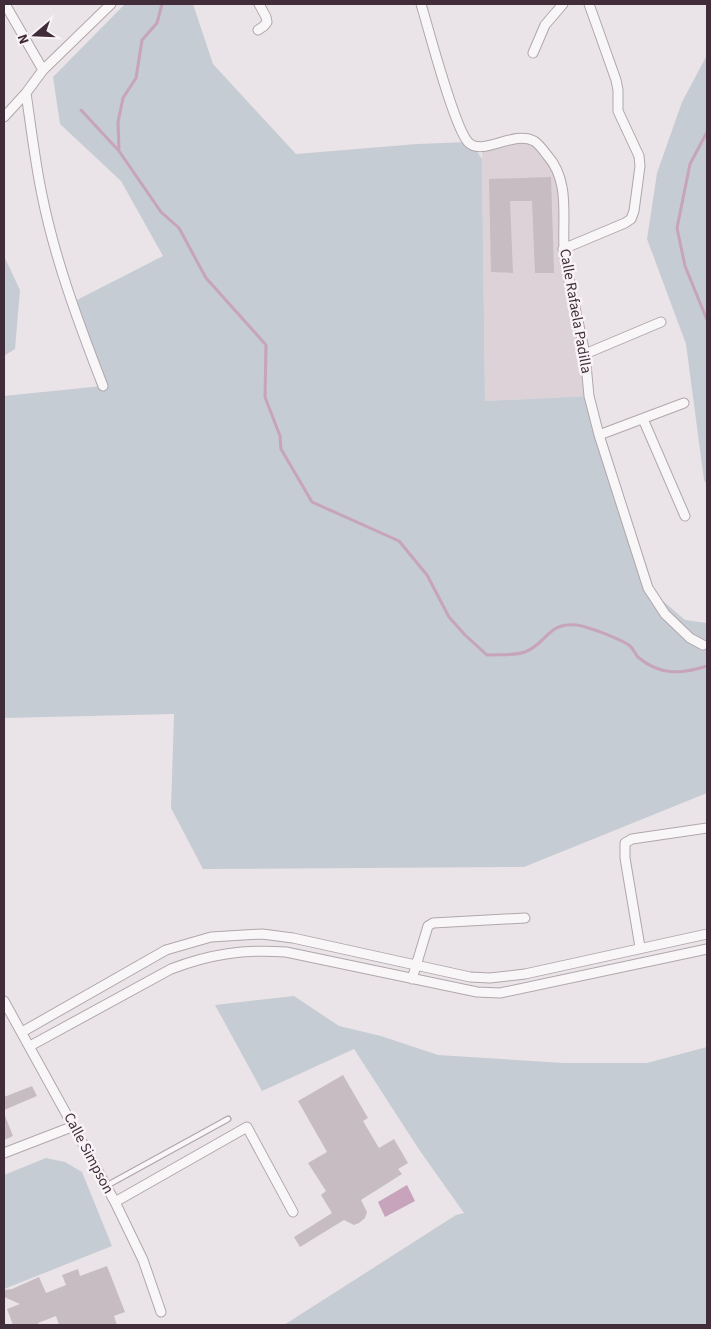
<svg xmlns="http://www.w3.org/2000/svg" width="711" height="1329" font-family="'Source Sans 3',sans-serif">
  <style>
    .built { fill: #dcd2d8 }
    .green { fill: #c6ccd3 }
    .water { fill: #c7a3bc }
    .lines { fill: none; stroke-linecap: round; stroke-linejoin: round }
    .stream { stroke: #c7a3bc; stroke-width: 3 }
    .building { fill: #c7bcc2 }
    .lane-casing { stroke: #b1a6ac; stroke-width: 7 }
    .street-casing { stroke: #b1a6ac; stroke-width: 11 }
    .lane { stroke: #f9f6f8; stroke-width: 4.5 }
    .street { stroke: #f9f6f8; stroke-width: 9 }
    .labels { text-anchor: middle; stroke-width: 5; stroke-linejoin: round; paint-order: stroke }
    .street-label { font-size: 15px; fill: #412d39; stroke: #f8f3f6 }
  </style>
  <rect width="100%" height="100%" fill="#eae4e8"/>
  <path class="built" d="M534,141L560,176L563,249L589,396L485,401L482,147Z"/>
  <path class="green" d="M125,4H193L213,64L296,154L417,144L467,142L474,147L482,159L485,401L589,396L648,588L685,620L707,623V793L524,867L203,869L171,808L174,714L4,718V396L102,386L73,302L163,256L121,181L60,124L53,77Z
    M707,55V485L704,480L686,344L647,239L657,173L682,102Z
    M4,256L20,290L15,349L4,356Z
    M294,996L339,1026L381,1036L438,1055L564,1063H647L707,1047V1325H284L456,1215L464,1213L420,1151L354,1049L262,1091L215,1005Z
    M46,1158L65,1162L82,1172L112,1246L4,1289V1175Z"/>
  <path class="water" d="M407,1185L415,1201L385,1217L378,1202Z"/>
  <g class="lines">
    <path class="stream" d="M81,110L119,151L161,212L179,228L206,278L266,345L265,397L280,436L281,449L312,502L399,541L427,575L449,617L465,635L487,655C498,654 514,656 525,652C548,643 547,622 577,625C589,627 621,639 630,646C634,649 635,655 639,658C661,676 682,674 707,666
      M707,132L690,164L677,228L685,266L707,320
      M119,149L118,122L123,98L136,78L142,40L157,23L162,4"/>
  </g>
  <path class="building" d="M551,177L554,273H535L532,201H510L513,273L491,272L489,179Z
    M343,1075L368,1118L363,1121L379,1148L394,1139L408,1163L398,1169L402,1174L361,1200L367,1212L365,1218L359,1223L354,1225L344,1220L300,1247L294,1237L332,1213L321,1195L326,1191L308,1163L327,1152L298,1101Z
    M32,1086L37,1096L4,1110V1097Z
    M4,1113L13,1136L4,1140Z
    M107,1266L125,1312L114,1316L117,1325H59L56,1316L38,1323L39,1325H13L7,1309L20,1304L4,1297V1290L12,1289L39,1277L46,1293L66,1285L62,1275L78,1269L80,1276Z"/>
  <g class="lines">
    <g class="lane-casing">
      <path id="lane" d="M106,1186L228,1119"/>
    </g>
    <g class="street-casing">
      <path id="street" d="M5,4L43,70
        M421,4C428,27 455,131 469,143C483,156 514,130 534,141C539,144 544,151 547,155C573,184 560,225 565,261L585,354L589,396L599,435L648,588L665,614L690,638L703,645
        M258,30L264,26L267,22L266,17L259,4
        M533,53L545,25L563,4
        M26,93C31,127 35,162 42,195C55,260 79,324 103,386
        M4,117L26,93L43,70L111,4
        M563,249L625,223L631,219L634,211L640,166L639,156L618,111V90L616,80L589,4
        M585,354L661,322
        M643,419L685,516
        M599,435L684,403
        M640,947L625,858V843L632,839L707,828
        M412,979L428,926L433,923L525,918
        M4,1001L115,1202L143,1260L161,1312
        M22,1032L166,950L211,937L262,934L293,938L470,977L490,978L525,974L707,934
        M30,1046L171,969C210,954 244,949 286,952L477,992L500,993L707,949
        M4,1153L74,1126
        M115,1202L247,1127L293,1212"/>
    </g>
    <use href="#lane" class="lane"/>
    <use href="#street" class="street"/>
  </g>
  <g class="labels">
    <g class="street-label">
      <text transform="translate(576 311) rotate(80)" y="5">Calle Rafaela Padilla</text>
      <text transform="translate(89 1153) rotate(62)" y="5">Calle Simpson</text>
    </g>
  </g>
  <rect width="711" height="1329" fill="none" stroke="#412d39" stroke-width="10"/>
  <g transform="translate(35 35) rotate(251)" stroke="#f8f3f6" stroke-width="4" paint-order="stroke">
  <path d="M0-4L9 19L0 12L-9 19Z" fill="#412d39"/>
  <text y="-8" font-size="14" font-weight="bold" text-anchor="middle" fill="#412d39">N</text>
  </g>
</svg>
